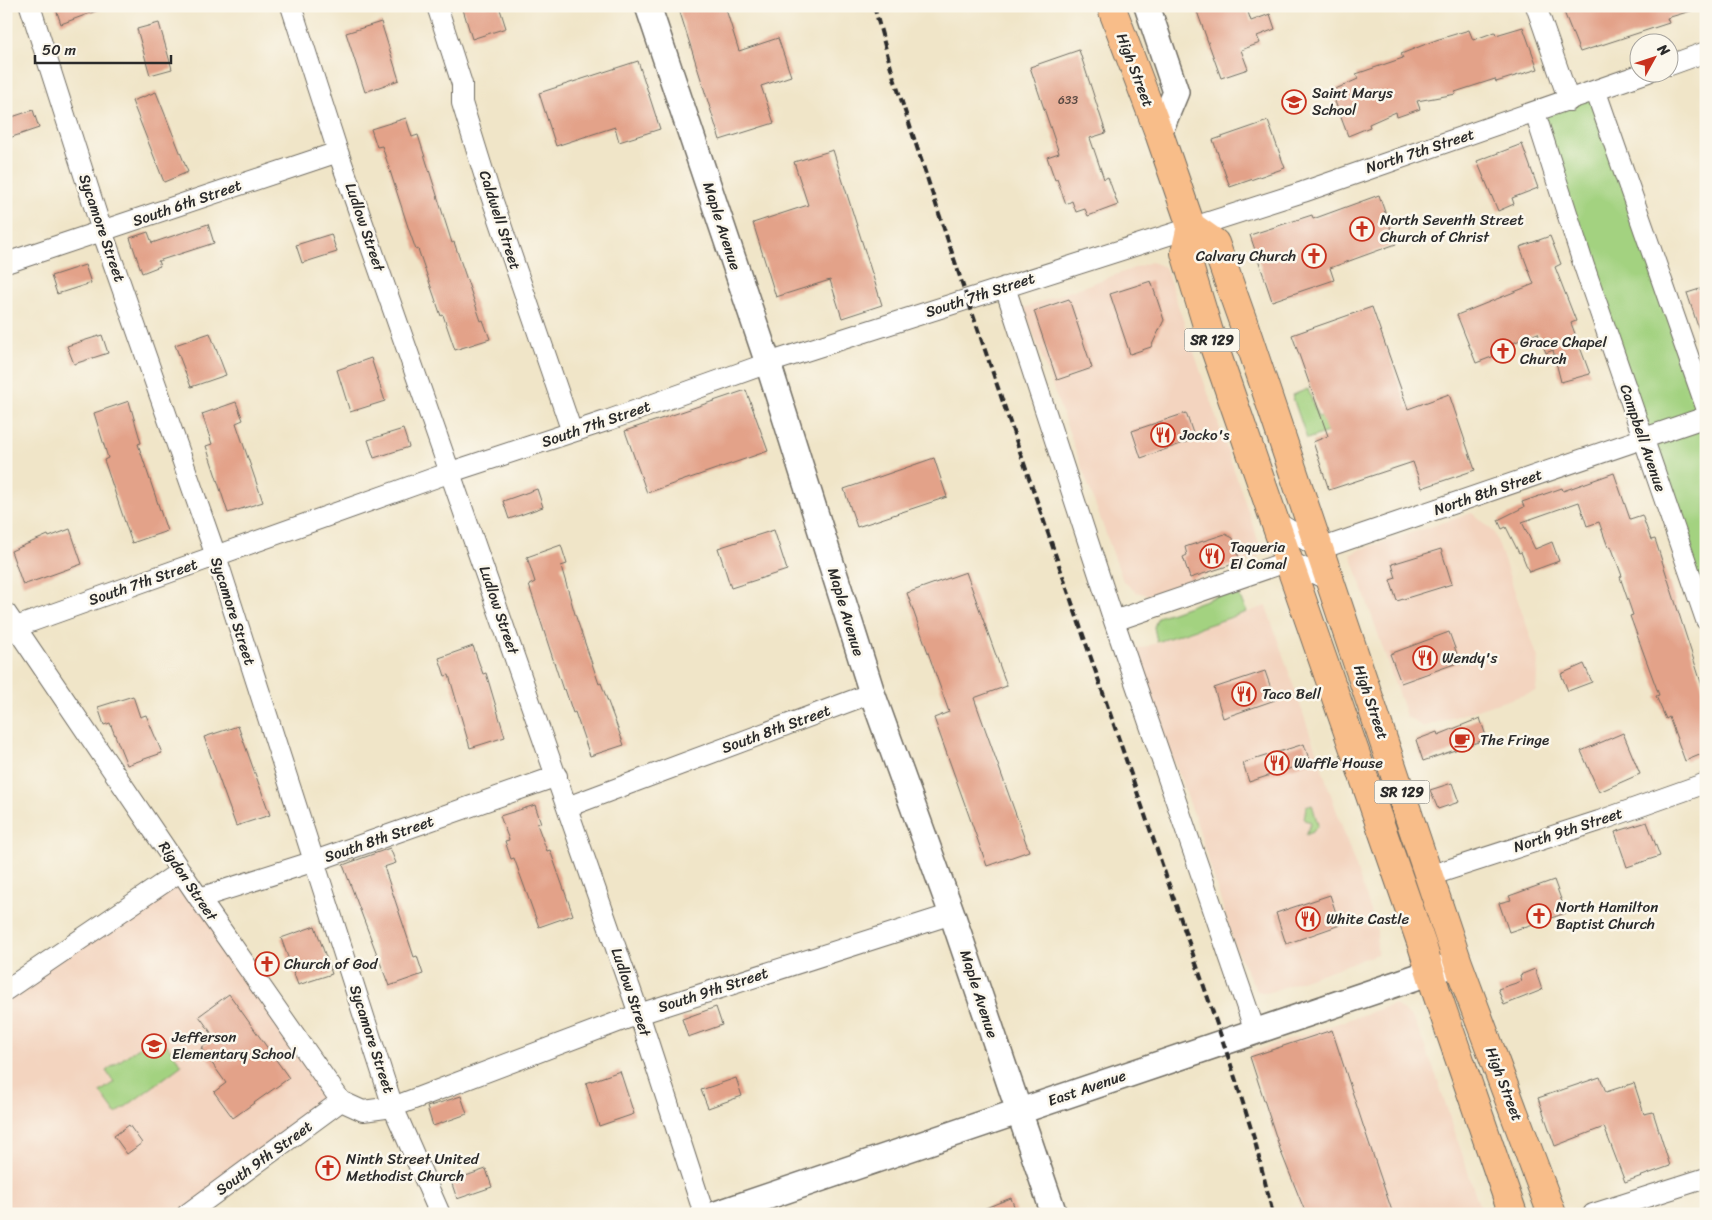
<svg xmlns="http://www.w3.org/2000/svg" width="1712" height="1220" font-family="Sriracha,sans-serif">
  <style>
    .built { fill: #f3d4bf }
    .green { fill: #a3d280; stroke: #677e56 }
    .building { fill: #e3a289 }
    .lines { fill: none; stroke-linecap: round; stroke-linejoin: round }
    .minor-casing { stroke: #706c62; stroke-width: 22 }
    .tertiary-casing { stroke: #706c62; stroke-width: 28 }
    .trunk-casing { stroke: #706c62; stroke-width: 30 }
    .minor { stroke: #fff; stroke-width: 20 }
    .tertiary { stroke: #fff; stroke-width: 25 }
    .trunk { stroke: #f8bd89; stroke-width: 28 }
    .rail { stroke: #2b2b2b; stroke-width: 4; stroke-dasharray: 8 4; stroke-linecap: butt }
    .labels { text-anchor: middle; stroke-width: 5; stroke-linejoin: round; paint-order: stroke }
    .number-label { font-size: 12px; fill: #594942 }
    .shield { fill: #fbf7ec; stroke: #696865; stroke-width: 1 }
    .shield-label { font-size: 14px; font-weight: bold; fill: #2b2b2b }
    .street-label { font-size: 15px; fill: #2b2b2b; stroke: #fbf7ec }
    .poi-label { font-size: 15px; fill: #2b2b2b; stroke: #fbf7ec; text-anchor: start }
  </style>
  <rect width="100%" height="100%" fill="#fbf7ec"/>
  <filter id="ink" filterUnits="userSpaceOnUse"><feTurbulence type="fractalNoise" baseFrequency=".02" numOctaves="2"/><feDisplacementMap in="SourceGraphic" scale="10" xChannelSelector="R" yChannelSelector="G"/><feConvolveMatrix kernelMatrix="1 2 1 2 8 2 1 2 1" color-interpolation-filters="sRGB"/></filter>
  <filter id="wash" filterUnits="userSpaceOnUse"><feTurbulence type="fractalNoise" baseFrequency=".0096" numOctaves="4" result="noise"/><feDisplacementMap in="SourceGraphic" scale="20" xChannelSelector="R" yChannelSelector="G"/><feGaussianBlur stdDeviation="1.12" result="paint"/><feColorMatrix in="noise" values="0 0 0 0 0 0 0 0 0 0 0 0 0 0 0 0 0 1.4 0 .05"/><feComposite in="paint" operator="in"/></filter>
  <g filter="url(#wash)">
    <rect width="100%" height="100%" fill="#f0e5c8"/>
    <path class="built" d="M1151,262L1165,267L1260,546L1259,557L1148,595L1136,592L1123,581L1024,308Z
      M1472,513L1494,532L1538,658L1536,691L1423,727L1406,716L1351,555L1359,550Z
      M1266,606L1368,902L1377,931V954L1267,993L1257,991L1236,950L1195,817L1146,688L1136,650Z
      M181,871L341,1101L187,1214H6V990Z
      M1395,1004L1414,1020L1436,1075L1482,1214H1302L1249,1053Z"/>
    <path class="green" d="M1596,92L1706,407V620L1535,113Z
      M1308,389L1318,417L1373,398L1378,415L1307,439L1292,395Z
      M1231,591L1239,596L1247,612L1157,642L1154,627L1158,617Z
      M1312,804L1318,825L1313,832L1306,835L1311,822L1304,820L1306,806Z
      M158,1033L182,1065L116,1114L100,1092L114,1082L106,1071Z"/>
    <g id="blocks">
      <path class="building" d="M55,6H104V8L61,24Z
        M462,6H499L506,28L472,39Z
        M678,6H725L739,51L778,38L791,76L761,86L774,123L720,140Z
        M1195,6H1246L1251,21L1270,14L1275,29L1257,36L1260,43L1241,50L1248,69L1221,78Z
        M1580,6H1693L1694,10L1667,18L1669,23L1580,52L1564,12Z
        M381,22L399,80L365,92L346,33Z
        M159,23L172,69L150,75L137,29Z
        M1523,27L1538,69L1496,82L1495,79L1455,92L1456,94L1417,101L1420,109L1397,117L1396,112L1369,124L1370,127L1348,136L1331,91L1358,79L1356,74L1403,58L1401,54L1436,40L1469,30L1473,40L1495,32L1496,35Z
        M1079,50L1106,133L1090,138L1104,179L1108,177L1118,205L1088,216L1085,209L1076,212L1072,201L1066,204L1057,179L1055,180L1047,157L1059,153L1030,67Z
        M638,61L660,129L619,142L615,127L556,146L539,93Z
        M156,92L188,172L164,182L132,101Z
        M33,110L39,128L6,139V119Z
        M406,118L412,137L418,135L452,243L454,242L481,321L483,320L490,339L455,350L443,315L441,316L418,249L416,250L408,227L382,146L377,147L371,129Z
        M1268,121L1285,168L1230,187L1213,140Z
        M1522,144L1538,188L1512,198L1514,204L1498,211L1477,161Z
        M833,150L882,305L842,318L830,280L776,297L753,223L808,205L794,162Z
        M1379,195L1396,244L1330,268L1334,280L1272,301L1250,235L1312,215L1313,219Z
        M208,224L214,243L158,261L160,266L142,273L130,238L148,232L152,243Z
        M331,234L337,252L302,263L296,245Z
        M1550,236L1561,264L1555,267L1576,321L1571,323L1590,374L1561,382L1553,350L1546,353L1538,333L1508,345L1510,350L1476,363L1457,315L1534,284L1520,247Z
        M85,265L91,283L57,294L51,276Z
        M1151,281L1164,320L1151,347L1130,354L1110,294Z
        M1706,287V342H1703L1687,293Z
        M1069,299L1092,368L1057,380L1034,311Z
        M1372,307L1408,409L1449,394L1475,470L1422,488L1413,462L1329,490L1313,442L1328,436L1292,335Z
        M210,333L226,375L191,387L175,345Z
        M102,335L108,353L74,364L67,346Z
        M371,358L385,401L350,412L337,370Z
        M746,390L768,451L647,493L625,431Z
        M129,401L141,443L138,444L167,531L132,543L104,460L108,458L94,413Z
        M236,402L243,420L236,423L263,502L228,513L206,446L212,444L202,414Z
        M1186,413L1195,439L1141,458L1132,431Z
        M403,429L409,447L374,458L368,440Z
        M934,458L947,497L857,527L844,489Z
        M1614,473L1630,519L1642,515L1651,540L1655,539L1706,698V748L1702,750V754L1685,761L1669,717L1666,719L1656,696L1659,695L1630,616L1633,615L1620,577L1622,576L1611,546L1608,547L1599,522L1587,526L1579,502L1522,522L1535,549L1552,542L1559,561L1529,572L1521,552L1519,553L1506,527L1502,529L1498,520L1524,507L1522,502L1562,488L1563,491Z
        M537,489L543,507L509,519L503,501Z
        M70,529L82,564L23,585L11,551L48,535L49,537Z
        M774,530L787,570L731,588L718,548Z
        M1225,534L1233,538L1240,562L1190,578L1183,557L1187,555L1185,547Z
        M561,545L567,564L561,566L575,614L599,684L601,683L624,745L590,756L575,712L573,713L565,689L563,690L529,585L535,582L527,557Z
        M1441,549L1452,584L1397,601L1390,580L1396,578L1392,564Z
        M966,572L1007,686L974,698L1029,851L987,866L934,718L949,712L907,593Z
        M1449,632L1460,662L1401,683L1390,654Z
        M473,646L483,674L486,673L505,737L470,748L449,675L445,676L439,658Z
        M1584,664L1592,682L1568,691L1561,674Z
        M1265,671L1275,700L1223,718L1214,688Z
        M133,696L140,717L146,715L162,753L127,765L110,723L104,725L98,707Z
        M1480,718L1487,739L1423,761L1416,740L1437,732L1438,735Z
        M238,726L270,815L236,826L204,737Z
        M1623,733L1640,774L1599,792L1581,751Z
        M1304,744L1310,762L1249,782L1243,763Z
        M1452,783L1459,802L1438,809L1430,790Z
        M535,805L541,823L537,824L547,851L550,850L573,915L539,927L514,858L511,859L505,841L509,840L500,816Z
        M1647,822L1660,856L1627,867L1615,832Z
        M390,848L396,863L384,867L414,957L417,956L423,974L389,986L343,865Z
        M1554,880L1566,913L1509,932L1499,903L1511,900L1509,896Z
        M1330,895L1340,925L1286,944L1276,913Z
        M315,926L332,974L298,985L281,938Z
        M1535,969L1542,990L1504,1005L1498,989L1522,981L1520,975Z
        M229,994L289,1078L233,1118L214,1092L226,1083L201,1048L215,1038L199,1016Z
        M716,1007L722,1025L688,1037L682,1019Z
        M1332,1030L1363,1125L1393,1214H1306L1281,1152L1250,1057Z
        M620,1071L634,1114L599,1126L586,1083Z
        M1600,1077L1606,1092L1634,1083L1644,1114L1653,1112L1670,1166L1625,1182L1604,1127L1555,1146L1538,1098Z
        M736,1078L742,1096L708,1108L701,1090Z
        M461,1096L467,1114L433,1126L427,1107Z
        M129,1125L142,1143L127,1154L114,1136Z
        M486,1169L492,1187L457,1199L451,1181Z
        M1011,1198L1017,1214H973V1213Z"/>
    </g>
  </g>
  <g filter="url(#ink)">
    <use href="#blocks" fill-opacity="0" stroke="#706c62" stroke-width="1"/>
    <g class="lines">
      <g class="minor-casing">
        <path id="minor" d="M30,6L102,231L216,556L393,1107L440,1214
          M291,6L338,152L639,1014L704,1214
          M437,6L462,84V103L488,187L572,432
          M1536,6L1569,101
          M1670,65L1706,52
          M1596,92L1706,407
          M1535,113L1584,266L1706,620
          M6,263L338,152
          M1005,287L1114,621L1255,1031
          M1275,521L1320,549L1706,417
          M6,613L199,898L341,1101L363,1111L393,1107L639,1014L952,914
          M1114,621L1289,561L1330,581
          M6,634L16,627L451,472L609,420L768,363L1303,192L1648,72
          M567,807L872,693
          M1429,876L1599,821L1706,783
          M199,898L315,861L557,776
          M6,990L181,871
          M187,1214L341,1101
          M1593,1214L1706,1178"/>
      </g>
      <g class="tertiary-casing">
        <path id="tertiary" d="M648,6L768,363L872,693L952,914L1054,1214
          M1147,6L1176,92L1159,133
          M716,1214L1458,963"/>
      </g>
      <g class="trunk-casing">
        <path id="trunk" d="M1111,6L1159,133L1191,226L1185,253L1209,332L1422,945L1437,994L1513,1214
          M1191,226L1215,243L1242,319L1458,963L1552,1214"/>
      </g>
      <use href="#minor" class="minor"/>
      <use href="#tertiary" class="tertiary"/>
      <use href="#trunk" class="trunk"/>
      <path class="rail" d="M874,6L893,75L963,286L1231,1065L1254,1138L1273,1214"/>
    </g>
  </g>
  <defs>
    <g id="school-ring" transform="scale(1.25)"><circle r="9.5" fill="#fbf7ec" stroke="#c8321e" stroke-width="1.5"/><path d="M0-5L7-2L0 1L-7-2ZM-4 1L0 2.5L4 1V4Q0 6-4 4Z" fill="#c8321e"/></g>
    <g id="church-ring" transform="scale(1.25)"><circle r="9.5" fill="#fbf7ec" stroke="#c8321e" stroke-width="1.5"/><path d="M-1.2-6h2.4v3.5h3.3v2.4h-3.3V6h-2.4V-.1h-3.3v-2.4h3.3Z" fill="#c8321e"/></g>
    <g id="restaurant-ring" transform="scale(1.25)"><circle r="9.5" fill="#fbf7ec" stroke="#c8321e" stroke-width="1.5"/><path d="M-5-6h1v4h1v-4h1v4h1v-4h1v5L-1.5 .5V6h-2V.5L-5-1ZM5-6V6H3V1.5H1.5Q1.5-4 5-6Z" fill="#c8321e"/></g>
    <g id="cafe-ring" transform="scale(1.25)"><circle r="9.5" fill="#fbf7ec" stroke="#c8321e" stroke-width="1.5"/><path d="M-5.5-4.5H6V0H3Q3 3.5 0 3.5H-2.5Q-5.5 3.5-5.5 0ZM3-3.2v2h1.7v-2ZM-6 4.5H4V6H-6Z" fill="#c8321e"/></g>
  </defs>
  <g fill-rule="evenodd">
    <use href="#school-ring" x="1294" y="102"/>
    <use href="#church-ring" x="1362" y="229"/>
    <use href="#church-ring" x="1314" y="256"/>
    <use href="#church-ring" x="1503" y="351"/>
    <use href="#restaurant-ring" x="1163" y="435"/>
    <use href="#restaurant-ring" x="1212" y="556"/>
    <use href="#restaurant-ring" x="1425" y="658"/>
    <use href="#restaurant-ring" x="1244" y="694"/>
    <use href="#cafe-ring" x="1462" y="740"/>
    <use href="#restaurant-ring" x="1277" y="763"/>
    <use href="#church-ring" x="1539" y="916"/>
    <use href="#restaurant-ring" x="1308" y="919"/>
    <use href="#church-ring" x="267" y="964"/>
    <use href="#school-ring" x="154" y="1046"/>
    <use href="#church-ring" x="328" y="1168"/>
  </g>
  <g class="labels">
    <g class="number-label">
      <text x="1068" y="104">633</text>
    </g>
    <g class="shield">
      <rect x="1184.5" y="328.5" width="55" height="23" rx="4"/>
      <rect x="1374.5" y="780.5" width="55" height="23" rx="4"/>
    </g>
    <g class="shield-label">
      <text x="1212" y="345">SR 129</text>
      <text x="1402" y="797">SR 129</text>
    </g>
    <g class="street-label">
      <text transform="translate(1135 70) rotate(69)" y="5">High Street</text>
      <text transform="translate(1420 151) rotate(-18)" y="5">North 7th Street</text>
      <text transform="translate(187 203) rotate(-19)" y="5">South 6th Street</text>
      <text transform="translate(500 220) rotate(72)" y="5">Caldwell Street</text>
      <text transform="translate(722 226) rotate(72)" y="5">Maple Avenue</text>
      <text transform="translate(365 227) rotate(71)" y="5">Ludlow Street</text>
      <text transform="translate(102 228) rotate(71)" y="5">Sycamore Street</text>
      <text transform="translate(980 295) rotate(-18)" y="5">South 7th Street</text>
      <text transform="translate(596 424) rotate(-19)" y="5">South 7th Street</text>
      <text transform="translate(1643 438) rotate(71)" y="5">Campbell Avenue</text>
      <text transform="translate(1488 492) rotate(-19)" y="5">North 8th Street</text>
      <text transform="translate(143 582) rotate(-19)" y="5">South 7th Street</text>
      <text transform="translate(499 610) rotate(71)" y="5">Ludlow Street</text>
      <text transform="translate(233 611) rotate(72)" y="5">Sycamore Street</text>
      <text transform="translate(846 612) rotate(73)" y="5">Maple Avenue</text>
      <text transform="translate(1371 702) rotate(71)" y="5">High Street</text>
      <text transform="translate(776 729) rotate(-20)" y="5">South 8th Street</text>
      <text transform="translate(1568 830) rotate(-18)" y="5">North 9th Street</text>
      <text transform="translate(379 839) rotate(-19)" y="5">South 8th Street</text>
      <text transform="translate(188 881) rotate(56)" y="5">Rigdon Street</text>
      <text transform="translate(713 990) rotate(-18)" y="5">South 9th Street</text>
      <text transform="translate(631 992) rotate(71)" y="5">Ludlow Street</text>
      <text transform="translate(979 994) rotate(72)" y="5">Maple Avenue</text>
      <text transform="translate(372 1039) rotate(72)" y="5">Sycamore Street</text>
      <text transform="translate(1504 1084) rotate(69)" y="5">High Street</text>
      <text transform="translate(1087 1088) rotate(-19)" y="5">East Avenue</text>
      <text transform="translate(264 1158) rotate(-36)" y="5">South 9th Street</text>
    </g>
    <g class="poi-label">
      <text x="1312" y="98">Saint Marys<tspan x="1312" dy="17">School</tspan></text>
      <text x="1380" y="225">North Seventh Street<tspan x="1380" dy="17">Church of Christ</tspan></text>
      <text x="1296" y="261" text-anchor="end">Calvary Church</text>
      <text x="1520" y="347">Grace Chapel<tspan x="1520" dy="17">Church</tspan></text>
      <text x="1180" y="440">Jocko's</text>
      <text x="1230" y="552">Taqueria<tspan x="1230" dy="17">El Comal</tspan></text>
      <text x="1442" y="663">Wendy's</text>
      <text x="1262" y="699">Taco Bell</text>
      <text x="1480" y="745">The Fringe</text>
      <text x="1294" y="768">Waffle House</text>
      <text x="1556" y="912">North Hamilton<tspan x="1556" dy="17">Baptist Church</tspan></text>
      <text x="1326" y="924">White Castle</text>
      <text x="284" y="969">Church of God</text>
      <text x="172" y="1042">Jefferson<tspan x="172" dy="17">Elementary School</tspan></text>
      <text x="346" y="1164">Ninth Street United<tspan x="346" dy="17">Methodist Church</tspan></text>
    </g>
  </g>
  <rect width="1712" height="1220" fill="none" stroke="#fbf7ec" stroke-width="25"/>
  <g transform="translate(1654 58) rotate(50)"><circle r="24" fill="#fbf7ec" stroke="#a8a59f"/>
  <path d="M0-4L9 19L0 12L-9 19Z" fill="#c8321e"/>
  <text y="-8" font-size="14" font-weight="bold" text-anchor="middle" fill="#2b2b2b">N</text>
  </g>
  <path d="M35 55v8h136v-8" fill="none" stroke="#2b2b2b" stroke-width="2.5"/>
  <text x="42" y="55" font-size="15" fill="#2b2b2b" stroke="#fbf7ec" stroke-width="4" paint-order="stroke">50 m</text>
</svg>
